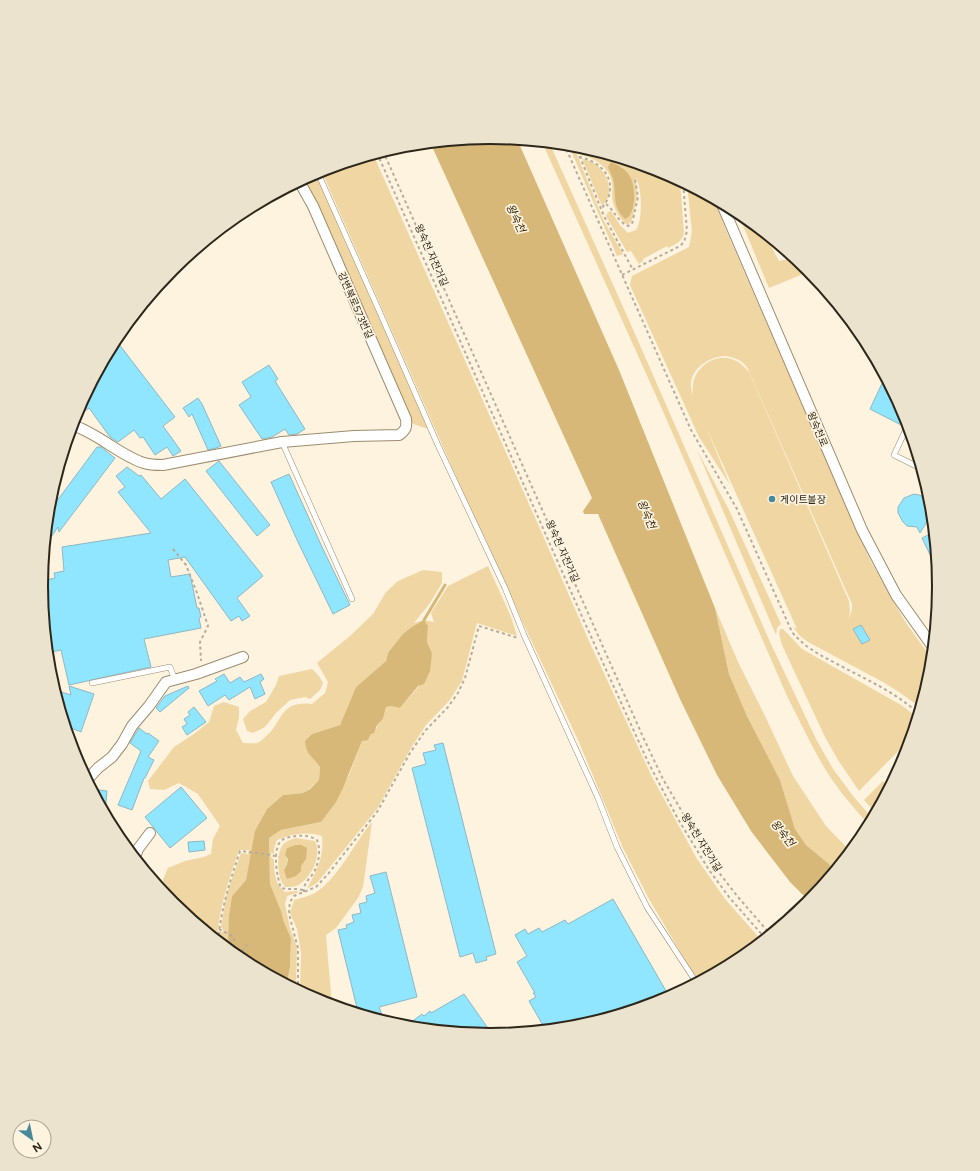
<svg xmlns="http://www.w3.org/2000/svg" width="980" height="1171" font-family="Figtree,'Noto Sans KR',sans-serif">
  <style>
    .green { fill: #efd6a3; fill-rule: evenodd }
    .water { fill: #d7b878 }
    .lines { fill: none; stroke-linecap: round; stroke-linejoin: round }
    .stream { stroke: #d7b878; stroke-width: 3 }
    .building { fill: #90e5ff; stroke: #8eb7c4 }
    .lane-casing { stroke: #9c8c6d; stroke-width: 6 }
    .street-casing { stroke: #9c8c6d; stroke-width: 12 }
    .path { stroke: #b5ac9b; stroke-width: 2; stroke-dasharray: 3 3; stroke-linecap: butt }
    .lane { stroke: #fff; stroke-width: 5 }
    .street { stroke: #fff; stroke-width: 10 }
    .poi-dot { fill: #48889b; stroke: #fdf3df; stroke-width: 1.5 }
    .labels { text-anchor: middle; stroke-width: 3.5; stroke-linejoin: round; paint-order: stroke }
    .street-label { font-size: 10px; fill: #2d271a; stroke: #fdf3df }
    .poi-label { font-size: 10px; fill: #2d271a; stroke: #fdf3df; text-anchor: start }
    .water-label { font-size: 11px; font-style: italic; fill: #37290c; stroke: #fdf3df }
    .rim { fill: none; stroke: #2d271a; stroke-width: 2 }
  </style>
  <rect width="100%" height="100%" fill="#fdf3df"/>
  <path class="green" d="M542,142H549L628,318L770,642L816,739L833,769L853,796L872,818L869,825C854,808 839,791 827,772C812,748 800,721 787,696L662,409Z
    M568,144L573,145L604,221L623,254L617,256Z
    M577,145L662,171L680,180L684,233C682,242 676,244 668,248L667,246L643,259V261L639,264L631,251L627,252L606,216L608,212L611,211L620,225L628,233L636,230C643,220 642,188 636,178L637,198L632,220L630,223L627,225C619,218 612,206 612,195C612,191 613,187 612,182C609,167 595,158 581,155Z
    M373,154L537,522L589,641L652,777L697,859L725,899L762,941L739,959L700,980L691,970L649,899L623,848L579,742L485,542L321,170Z
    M582,159C603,161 619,190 602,206Z
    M315,172L428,429L413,424L359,297L303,179Z
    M687,184L714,198L726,230L870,560L906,623L932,659L930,673L920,707L899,692L883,682L808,642L800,636L793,627L797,629L706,427L730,485L699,437L630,285L632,276L689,247L692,232ZM725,356C734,357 743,360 748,369L852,604V610L848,620L850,612L849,601L749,372C744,367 740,362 734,360C718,353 699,364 694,380C692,385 693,391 693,395C684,374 705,357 725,356Z
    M737,211L775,241L771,246L779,261L795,258L803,274L769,288Z
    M697,450L729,510L781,624L777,628L776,635Z
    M488,566L511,617L517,636L477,623L462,681L449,701L426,725L411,748L377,809L317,883L307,889C317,869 324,859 322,836C307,831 291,834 277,840L274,849V854L271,853V857L274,860C274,872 275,885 285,892L296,891L300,892L287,896L285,904L290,928L297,947L296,989L287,983L290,967L291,938L284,922L281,911L270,884L269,838L281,830L321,822L349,775L362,741L369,739L371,733L377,728V725L383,719L386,707L391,706L400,708L419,686L432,653L427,642L428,626L388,653L386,661L356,687L340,725L312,734L310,756L316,760L320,767L319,780L309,789L303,793L283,795L267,809L256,831L246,880L232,896L229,915L228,936L229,949L219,942L220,931L223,932V929L221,927L227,893L241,853L248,854L249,850H239C229,879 219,908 217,939L191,918V915L167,897L163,880L168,868L185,861L204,857L211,854L213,839L220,826L198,794L179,783L164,790L150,789L148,781L174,747L194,734L209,722L214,706L224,702L239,707V717L236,730L243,743C247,743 253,744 256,743C259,743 262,740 264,738C284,723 278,700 312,704L325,693L328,682L317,663L350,636L373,614L386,592L398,581L423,570L442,572V583L430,603L414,623L424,620L434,622L431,613L448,586Z
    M715,608L738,662L765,716L793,776L826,826L850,851L834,871L829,864L806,845L795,829L780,780L747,716L729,674Z
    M780,629H783L802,649L901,705L917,717L911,738L859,791L838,760L825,737L782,645L779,634Z
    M312,669L319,676L323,683L320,690L310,699L305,697L290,700L276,713L265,727L253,733L247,731L243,719L250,711L266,702L276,685L279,676Z
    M883,781L889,787L875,812L864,800Z
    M372,822L363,887L358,898L336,928L326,935L332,1005L318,1000L300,991L301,953L297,929L290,913L294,900C301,898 309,896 315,893C337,880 355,842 372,822Z
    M296,838L315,841C322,855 312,876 300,884C296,887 291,887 285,887C278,880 276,858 281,848C283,842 290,840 296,838ZM295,845H301V866L284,870C288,862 288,857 287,848Z"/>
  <path class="water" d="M490,137L517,139L619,370L715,608L729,674L747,716L780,780L795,829L806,845L829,864L834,871L809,901L790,882L751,831L717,775L680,699L598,514H584L583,511L592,498L430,142Z
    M611,162C618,165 625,169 629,175C636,184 637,215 625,219C611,205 617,195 613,179C612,175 609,171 608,167Z
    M424,620L428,626L427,642L432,653L430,671L424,684L418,686L400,708L391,706L386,707L383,719L377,725L374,733L371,734L368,740L362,741L343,788L336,802L321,822L281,830L269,838L270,884L281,911L284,922L291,938L290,967L287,983L240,959L229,949L228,936L229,915L232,896L246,880L255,831L267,809L283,795L303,793L310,789L319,780L320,767C312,755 307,757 305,741L312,734L340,725L356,687L386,661L388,653L403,634L412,627Z
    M295,845H301L307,848L306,859L301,866V871L296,876L287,879L284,870L287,864L288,859L285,855L287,848Z"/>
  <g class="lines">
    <path class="stream" d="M424,620L445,585"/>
  </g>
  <path class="building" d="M115,339L175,417L163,426L181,451L173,456L167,447L155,455L143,437L140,438L134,430L118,442L110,437L89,408L74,419L75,413Z
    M269,365L278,379L275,381L305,429L297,434L289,435L285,429L272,437L262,439L239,405L251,397L242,382Z
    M885,377L905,414L907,421L903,426L870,409Z
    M198,398L202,404L221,446L216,448L208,450L192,414L189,417L183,408Z
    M97,447H101L115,458L59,532L58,527L45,546L48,513Z
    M219,461L270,525L257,536L206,471Z
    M127,467L139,476L141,475L161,499L185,479L263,576L237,598L250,616L242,621L239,616L231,621L185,557L168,560L171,577L190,574L197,608H199L201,617L199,618L201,628L144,639L151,667L69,685L61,650L52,652L44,618L42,593L49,592L46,580L55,578L54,573L64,571L62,547L151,533L118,492L125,487L116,476Z
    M289,474L322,547L350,605L333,614L298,542L271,482Z
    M914,494L919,495L924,497L930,506V517L920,533L917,527L907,526L903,522L898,513V507L904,498Z
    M934,532L937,567H936L922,538Z
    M861,625L870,640L862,644L853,629Z
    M224,674L230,683L240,677L244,682L261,674L264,679L260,682L265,694L255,699L250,687L229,700L225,695L208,706L199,691L217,681L215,679Z
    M69,686L94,694L81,732L66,726L55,690L71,695Z
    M188,686L189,688L160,712L156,708L165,696Z
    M194,707L206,722L187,735L182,727L187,724L184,719L190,715L188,712Z
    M139,728L147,734L148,733L159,741L148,757L154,760L145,778H144L132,810L118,805L141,751L130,743Z
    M443,743L496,954L486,957L487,960L476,963L473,953L460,957L412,768L426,764L423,753L436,750L434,745Z
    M181,787L207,818L170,848L145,817Z
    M92,789L107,791L105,813L100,803Z
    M204,841L205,850L189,852L188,842Z
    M386,872L417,997L379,1007L384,1020L358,1012L338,930L347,928L346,925L354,922L352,915L361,913L359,904L367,902L366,896L375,893L370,876Z
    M613,899L669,996L662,1000L577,1026L545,1029L529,1001L536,997L533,993H535L517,962L527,956L515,935L525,929L528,934L539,928L542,932L565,920L568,924Z
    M464,994L492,1034L406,1026L422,1014L424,1016L430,1011L431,1013Z"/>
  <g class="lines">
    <g class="lane-casing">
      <path id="lane" d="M317,171L381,315L437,443L505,588L524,635L598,798L617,847L647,907L696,982
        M908,425L894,455L922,469
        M282,442L352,599
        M92,683L170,667L175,680"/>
    </g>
    <g class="street-casing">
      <path id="street" d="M721,202L862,530L896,595L933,647
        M72,425C98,433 119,455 144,463C150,465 157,465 163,465L282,442L354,436L399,435C406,430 407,427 406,419L313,206L299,181
        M87,780L98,768L112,757L122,744L132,726L149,706L166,682L196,674L243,657
        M135,857L138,849L150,833"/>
    </g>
    <path class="path" d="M564,144L691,430L737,509L792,632C805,648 822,656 839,665C867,680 895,692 918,713
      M575,145L604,216L633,270
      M383,151L643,737L663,779L713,865L738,897L770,934
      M377,153L584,621L648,762L678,819L709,870L729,897L765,938
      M579,157C606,162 621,187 601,209
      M606,204C614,210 618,222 628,226L632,224L638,197L635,179
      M622,275L680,246L684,242L687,231L683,182
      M173,549L186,565L197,593L208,626L200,642L201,661
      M303,890C295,888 289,890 281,888C277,878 272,849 281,841C285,837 291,837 296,836C305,835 310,836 317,840C321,850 319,862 314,872C310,879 303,883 304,892
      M219,929L234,937V953
      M218,941C221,909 230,881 240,851L266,854L279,857
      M238,956L247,945
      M298,990V948L290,918L289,910L290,902L294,896L316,887L328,874L377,812L410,753L425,731L448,707L458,693L465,678L479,626L518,638"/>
    <use href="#lane" class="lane"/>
    <use href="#street" class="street"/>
  </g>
  <circle class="poi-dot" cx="772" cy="499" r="4"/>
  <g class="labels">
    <g class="street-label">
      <text transform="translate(432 255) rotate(66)" y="4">왕숙천 자전거길</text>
      <text transform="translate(356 305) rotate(66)" y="4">강변북로573번길</text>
      <text transform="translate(818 429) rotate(67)" y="4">왕숙천로</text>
      <text transform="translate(563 551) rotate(66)" y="4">왕숙천 자전거길</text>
      <text transform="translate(702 842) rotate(58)" y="4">왕숙천 자전거길</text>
    </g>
    <g class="poi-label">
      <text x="780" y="503">게이트볼장</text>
    </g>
    <g class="water-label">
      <text transform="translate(516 218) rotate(65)" y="4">왕숙천</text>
      <text transform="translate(647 514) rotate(68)" y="4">왕숙천</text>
      <text transform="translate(783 833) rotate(52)" y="4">왕숙천</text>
    </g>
  </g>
  <path d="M0 0H980V1171H0ZM48 586a442 442 0 1 1 884 0a442 442 0 1 1-884 0Z" fill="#ece3cf" fill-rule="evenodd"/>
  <path class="rim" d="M48 586a442 442 0 1 1 884 0a442 442 0 1 1-884 0Z"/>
  <g transform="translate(32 1139) rotate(147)"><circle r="19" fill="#fdf3df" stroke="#aaa190"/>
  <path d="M0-3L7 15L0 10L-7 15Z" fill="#48889b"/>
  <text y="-6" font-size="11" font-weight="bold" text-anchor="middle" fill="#2d271a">N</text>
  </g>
</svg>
